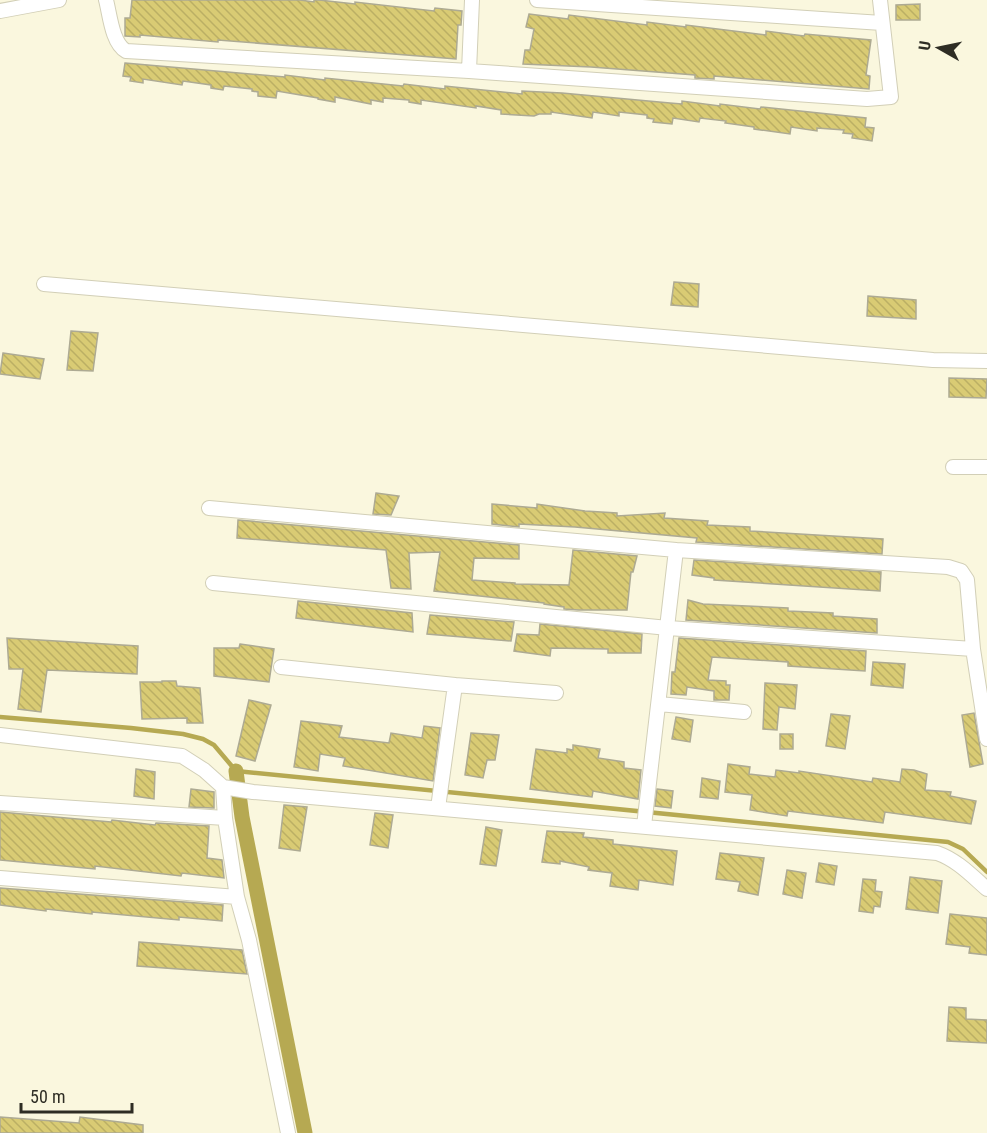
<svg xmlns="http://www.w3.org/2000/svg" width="987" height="1133" font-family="'Roboto Condensed',sans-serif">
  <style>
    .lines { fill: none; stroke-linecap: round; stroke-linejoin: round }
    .stream { stroke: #b6a952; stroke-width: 4.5 }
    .canal { stroke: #b6a952; stroke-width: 15 }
    .building { fill: url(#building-back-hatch); stroke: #adaa93; stroke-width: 1.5 }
    .street-casing { stroke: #d2cfb7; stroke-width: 16 }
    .street { stroke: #fff; stroke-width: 14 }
  </style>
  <defs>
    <pattern id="building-back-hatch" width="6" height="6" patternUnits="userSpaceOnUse" patternTransform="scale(1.5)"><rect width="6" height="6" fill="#d9cb74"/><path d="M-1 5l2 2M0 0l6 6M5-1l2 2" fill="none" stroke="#bbaf64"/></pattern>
  </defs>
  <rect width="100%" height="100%" fill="#faf7de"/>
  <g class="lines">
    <path class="stream" d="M0,717L131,728L183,734L203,739L214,745L236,771L948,842L963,849L987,872"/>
    <path class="canal" d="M236,771L242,817L305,1133"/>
  </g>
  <path class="building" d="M132,0H300L314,2V0H319L355,4V2L434,11L435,8L462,11L461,25H458L456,59L218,40V42L140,35V37L125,36V18H130Z
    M920,4V20H896V5Z
    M529,14L568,19L569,15L647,25V22L686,27V25L766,35V31L804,36L805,34L871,40L866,75L870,76L869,89L714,76V79L695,78V75L591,67L523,64L525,50H530L534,29L526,27Z
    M125,63L285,77V75L325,80V78L403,86L404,84L445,89V86L522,94V91L562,93L670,103L682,104V101L720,106V104L760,109L761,107L866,118L865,127L874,128L872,141L852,138L853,134L843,133L844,130L817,128V131L791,127L790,134L754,129V127L725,123L726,121L700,118L699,122L673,118L672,124L653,122L654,119L647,118V115L619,112V116L593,112L592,118L551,112V114H539L534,116L501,114V110L476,106V108L421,100V104L409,102V100L383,98V102L371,100V104L335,97V102L318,99V98L277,91L276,98L258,96V92L252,91V89L224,86L223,90L211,88V85L183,81L182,85L143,79V83L130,81L131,77L123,76Z
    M674,282L699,284L698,307L671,305Z
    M868,296L916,300V319L867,316Z
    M71,331L98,333L93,371L67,370Z
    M3,353L44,359L40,379L0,374Z
    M949,378L987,379L986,398L949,397Z
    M376,493L399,496L391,515L373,514Z
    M492,504L537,508V504L585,511L617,513V516L665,513L664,518L708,521L707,525L750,527V531L883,539L882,554L696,542L697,538L575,527L519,524V527L492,524Z
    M238,520L519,545V559L474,558L472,580L515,583V584L569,585L573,550L637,556L633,572H631L627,610H579L564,609V607L544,604V603L434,591L440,552L409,553L411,589L391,588L386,550L237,538Z
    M694,560L881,572L880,591L714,580V578L692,575Z
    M688,600L703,604L788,608V611L833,613V616L877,619V633L686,620Z
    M298,601L412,613L413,632L296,618Z
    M430,615L514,622L511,641L427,634Z
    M540,624L642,634L641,653H608V649L551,648L550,656L514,651L517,634L539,635Z
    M7,638L138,646L137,674L47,670L41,712L18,709L23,669H9Z
    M679,638L866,651L865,671L788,666V662L712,657L708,680L726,681V685H730L729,700H714V691L687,687L686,695L671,694L672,672H675Z
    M240,644L274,649L269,682L214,676V648H239Z
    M873,662L905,664L903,688L871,685Z
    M162,681H176L177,686L200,688L203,723H187V718L142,719L140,682H162Z
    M765,683L797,685L795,709L779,707L777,730L763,729Z
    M249,700L271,705L255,761L236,756Z
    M974,713L983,764L970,767L962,715Z
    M831,714L850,716L845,749L826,746Z
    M676,717L693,720L690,742L672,739Z
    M301,721L342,726L339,737L389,743L391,733L422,738L424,726L440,728L433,781L343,766L345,758L320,754L318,771L294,767Z
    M471,733L499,735L495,760H487L483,778L465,775Z
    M780,734H793V749H780Z
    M573,745L600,749L598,758L624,762V768L641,770L638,799L593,791L592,797L530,789L536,749L567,753V749L573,750Z
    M728,764L750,767L749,774L775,777L776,770L799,773V771L872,782L873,778L900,782L902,769L914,770L927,774L925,790L951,792L950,796L976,801L971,824L885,812L883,823L788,811L787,816L750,810L752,795L725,792Z
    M136,769L155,772L154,799L134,796Z
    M702,778L720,781L718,799L700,797Z
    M191,789L214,792V808L189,807Z
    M657,789L673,791L671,808L655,806Z
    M284,805L307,807L300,851L279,848Z
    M0,812L111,822L112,820L155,825L156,823L209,826L207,858L222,860L224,878L182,873L181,876L95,866V869L0,860Z
    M375,813L393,815L388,848L370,845Z
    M486,827L502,830L496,866L480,864Z
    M547,831L584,833L583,837L613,840V844L677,851L673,885L639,880L638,890L610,886L612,873L588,870L589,867L560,861V864L542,862Z
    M720,853L764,858L758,895L738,891L740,882L716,879Z
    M819,863L837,866L834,885L816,882Z
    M787,870L806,873L802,898L783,894Z
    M910,877L942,881L938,913L906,909Z
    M863,879L876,880L875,891L882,892L880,907L874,906L873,913L859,911Z
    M0,888L223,905L222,921L179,917V920L92,912V914L46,909V911L0,905Z
    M950,914L987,918V955L969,953L970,947L946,944Z
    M139,942L242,950L247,974L137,966Z
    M949,1007L966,1008V1019L987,1020V1043L947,1041Z
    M0,1117L79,1123L80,1117L143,1125V1133H0Z"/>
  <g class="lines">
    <g class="street-casing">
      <path id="street" d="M106,0C110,15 112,43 126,51L469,71L867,99L891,97L880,0
        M537,0L882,23
        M0,11L59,0
        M469,71L472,0
        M44,284L933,360L987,361
        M953,467H987
        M209,508L676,550L948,567L961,571L967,580L973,649L987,739
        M213,583L668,628L973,649
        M281,667L455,685L556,693
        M659,704L744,712
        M0,735L182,756L204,770L223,787L253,792L937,853C957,860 971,875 987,889
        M223,787L225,818L237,897L249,940L288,1133
        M0,803L225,818
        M438,808L455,685
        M644,826L676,550
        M0,878L237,897"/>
    </g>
    <use href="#street" class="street"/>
  </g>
  <g transform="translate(939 48) rotate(279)" stroke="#faf7de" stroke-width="4.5" paint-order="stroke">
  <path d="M0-4.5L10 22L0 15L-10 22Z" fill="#2e2d24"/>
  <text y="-9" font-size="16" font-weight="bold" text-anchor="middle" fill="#2e2d24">U</text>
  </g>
  <path d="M21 1103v9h111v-9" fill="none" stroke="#2e2d24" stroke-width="3"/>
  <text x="30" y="1103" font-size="18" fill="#2e2d24" stroke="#faf7de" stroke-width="4.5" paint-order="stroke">50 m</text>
</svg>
